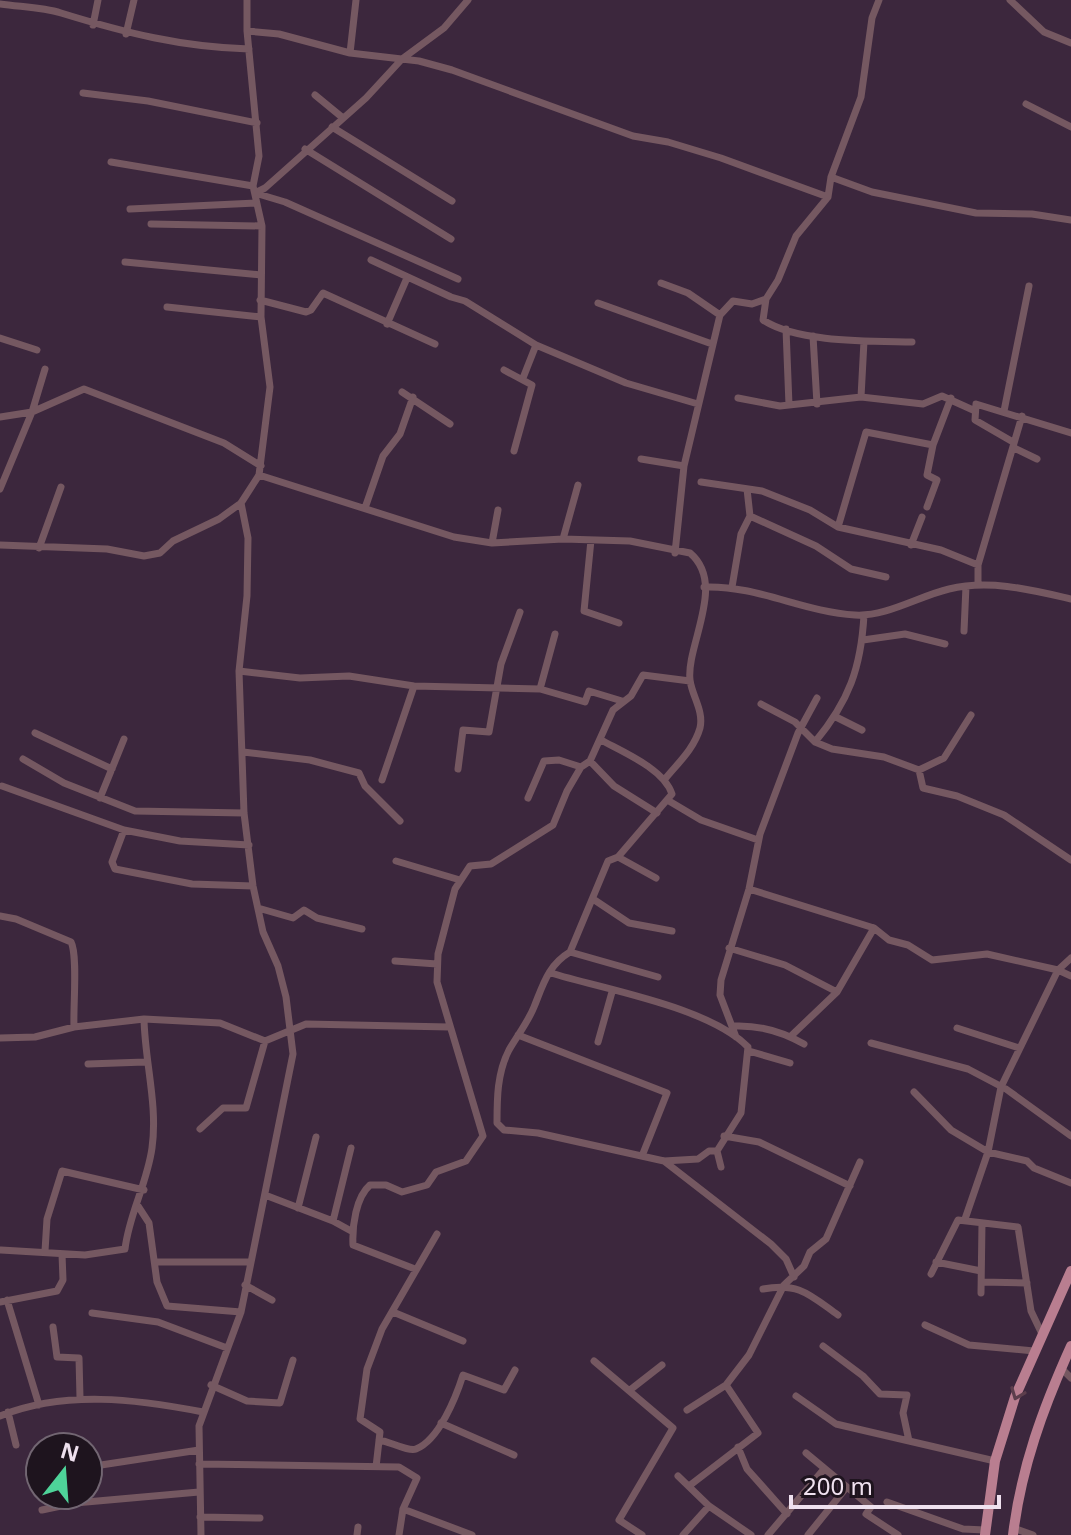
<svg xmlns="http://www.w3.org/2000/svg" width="1071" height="1535" font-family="'Noto Sans',sans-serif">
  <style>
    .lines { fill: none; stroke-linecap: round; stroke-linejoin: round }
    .street { stroke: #755861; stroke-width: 7 }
    .primary { stroke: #b97e90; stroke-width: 10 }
    .oneway { stroke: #5c3e4c }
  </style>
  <rect width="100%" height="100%" fill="#3c273d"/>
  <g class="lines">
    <path class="street" d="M1010,0L1044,32L1071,43
      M0,4C20,7 42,7 61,13C126,33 181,47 249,49
      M93,25L98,0
      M247,31L279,34L350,53L419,61L452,70L633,136L668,142L721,158L828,197
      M126,34L134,0
      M350,53L356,0
      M83,93L148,101L257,123
      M315,95L343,118
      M1026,104L1071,127
      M332,127L452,201
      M305,149L451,239
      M111,162L253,186
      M831,177L872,192L976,213L1032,214L1071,220
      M255,193L265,188L366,98L402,59L444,28L468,0
      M255,193L285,202L458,279
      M130,209L256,203
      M151,224L262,226
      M371,260L451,297L465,301L536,345L626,383L698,404
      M125,262L261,275
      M661,283L688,293L720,315
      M766,299L763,320C798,343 870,341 912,342
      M260,300L306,312L311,310L323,293L435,344
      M598,303L712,344
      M167,307L261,317
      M387,324L407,278
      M786,329L789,405
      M813,336L817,404
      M0,338L37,350
      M504,370L532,385L514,451
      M523,378L536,345
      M402,392L450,424
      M861,397L864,341
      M738,398L780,406L861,397L923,404L942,396L973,410
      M1004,411L1029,286
      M0,417L32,412L84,389L224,443L261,466
      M1013,442L975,420L976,404L1071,433
      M1014,448L1037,459
      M641,459L684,466
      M259,475L454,537L492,543L563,539L630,541L690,553C727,584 686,645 690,680C692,696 704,711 700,728C694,749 678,763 665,779
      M701,482L762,491L810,510L838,527L941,550L978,565
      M0,489L32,412L45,369
      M927,507L937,480L927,475L933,445L951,398
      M365,508L383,456L400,434L413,397
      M750,516L816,546L851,569L886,577
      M838,527L866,432L933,445
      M563,539L578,485
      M591,540L584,611L619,623
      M492,543L498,510
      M0,545L107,549L144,556L160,553L173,541L219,519L241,503L259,475L270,387L261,317L262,226L253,186L259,156L247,31V0
      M911,545L922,517
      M39,548L61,487
      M675,553L684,466L720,315L733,301L752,304L766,299L778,280L796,236L828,197L831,177L861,97L872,18L879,0
      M978,585V565L1022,416
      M704,587C757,585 803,612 855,615C886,617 919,596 949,589C990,579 1032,590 1071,599
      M732,587L741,534L750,516L747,489
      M964,631L966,586
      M863,640L905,634L945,644
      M239,671L300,678L349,676L414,686L540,689L585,702L589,691L622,701
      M540,689L555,634
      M761,704L795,722L815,742L832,749L884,757L919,770L944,758L971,715
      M836,717L862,730
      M35,733L112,769
      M815,742C849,701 861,668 864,615
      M243,752L310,760L359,773L365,786L400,821
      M23,759L64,783L135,811L244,813
      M590,761L614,786L657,813
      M458,769L463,730L489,732L501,664L520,612
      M919,770L923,788L957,796L1004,815L1071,860
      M382,780L414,686
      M2,786L124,830L180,841L249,845
      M100,798L124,739
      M528,798L544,761L559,760L581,767
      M669,801L701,820L758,840
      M124,830L112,862L115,869L192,884L253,886
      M618,857L656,878
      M396,861L460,880
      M749,889L874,928L889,940L908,945L932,960L987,954L1058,970L1071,958
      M593,899L629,923L672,931
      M258,908L293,918L304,910L317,918L362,929
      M0,916L16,919L71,942C78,955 73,1007 74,1027
      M729,948L785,965L837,992
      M570,952L658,977
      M395,961L437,964
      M551,973C606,990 709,1007 748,1047L741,1113L717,1151H709L698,1159L664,1161L538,1133L504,1130L497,1123C497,1099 497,1073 509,1050C517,1036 528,1022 534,1007C543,985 548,965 570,952L608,861L618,857L672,794C664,769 623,752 601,740
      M734,1026C758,1025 783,1032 804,1044
      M957,1028L1019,1048
      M518,1035L667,1093L642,1156
      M791,1036L837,992L874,928
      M736,1037L720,995L721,980L749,889L760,834L798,733L817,698
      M0,1038L35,1037L74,1027L144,1019L220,1023L265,1041L306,1024L449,1027
      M598,1042L612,992
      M871,1043L968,1069L1006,1089L1071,1136
      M749,1051L790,1063
      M88,1064L145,1062
      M914,1092L951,1130L988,1152L1027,1161L1034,1168L1071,1183
      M200,1129L223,1108H246L265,1041
      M724,1136L759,1142L850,1186
      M717,1151L721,1167
      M664,1161L771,1244L786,1259L794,1277
      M265,1195L333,1221L353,1232
      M138,1206L149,1223L157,1282L167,1306L241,1312
      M298,1208L316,1137
      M965,1219L988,1152L1001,1087L1058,970L1071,976
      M333,1221L351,1148
      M1,1250L85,1255L125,1249C129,1214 147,1184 152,1148C158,1105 145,1063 144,1019
      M45,1251L47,1219L62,1171L144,1190
      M157,1262H249
      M936,1262L981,1271
      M415,1269L353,1245C352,1226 356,1197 370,1185H386L402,1192L427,1185L436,1172L466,1161L483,1136L437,982L438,954L455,889L470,866L491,864L553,825L567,791L581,767L590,761L613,710L631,696L643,675L690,681
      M931,1274L958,1220L1018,1227L1031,1311L1042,1334
      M982,1282L1027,1283
      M245,1285L272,1300
      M763,1289C799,1282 810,1295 838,1315
      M981,1293L982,1223
      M7,1300L39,1405
      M0,1302L57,1291L63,1280L62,1254
      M393,1312L463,1341
      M92,1313L158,1322L227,1348
      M925,1325L969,1345L1034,1351
      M53,1327L57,1357L79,1358L80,1398
      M823,1346L863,1376L880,1394L907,1395L903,1413L909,1441
      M594,1361L673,1428L619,1520L642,1535
      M1061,1368L1071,1378
      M211,1385L247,1401L280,1403L293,1360
      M630,1390L662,1365
      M796,1396L836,1424L995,1461
      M687,1410L726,1385L749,1355L784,1285L804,1266L810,1252L826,1239L860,1162
      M8,1412L16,1445
      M0,1416C65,1390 136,1399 203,1412
      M441,1423L514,1455
      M379,1440C388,1441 409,1452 416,1449C439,1440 456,1397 463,1375L504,1390L515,1370
      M738,1447L747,1469L787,1514
      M806,1453L871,1507L866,1514L898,1535
      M199,1464L399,1467L417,1478L403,1509L399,1535
      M88,1467L199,1450
      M376,1467L380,1432L360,1419L367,1369L382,1329L437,1234
      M678,1476L709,1506L751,1535
      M689,1486L758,1433L726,1385
      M887,1502L963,1529L985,1530
      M403,1509L472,1535
      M42,1510L75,1503L199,1492
      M200,1517L260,1518
      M1013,1528L1033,1535
      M201,1535L199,1426L241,1312L293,1054L286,997L278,966L263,932L253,886L244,813L239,671L247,596L248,538L241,503
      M357,1535L358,1527
      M683,1535L709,1506
      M768,1535L824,1469
      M808,1535L846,1488"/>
    <path class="primary" d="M985,1535L995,1461L1015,1397L1071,1271
      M1013,1535C1021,1468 1043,1408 1071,1346"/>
  </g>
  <defs><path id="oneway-chevron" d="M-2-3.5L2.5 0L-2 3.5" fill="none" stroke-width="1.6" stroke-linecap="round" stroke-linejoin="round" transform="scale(2)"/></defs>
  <use class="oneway" href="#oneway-chevron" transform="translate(1017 1394) rotate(111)"/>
  <g transform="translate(64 1471) rotate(17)"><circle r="38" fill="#1e141e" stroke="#726672" stroke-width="2"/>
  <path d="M0-6L14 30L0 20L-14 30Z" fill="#4ed399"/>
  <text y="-12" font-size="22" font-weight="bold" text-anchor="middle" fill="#efe1ef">N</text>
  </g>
  <path d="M791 1495v12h208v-12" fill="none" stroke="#efe1ef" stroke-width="4"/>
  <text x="803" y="1495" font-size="24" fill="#efe1ef" stroke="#1e141e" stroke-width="6" paint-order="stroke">200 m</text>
</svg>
